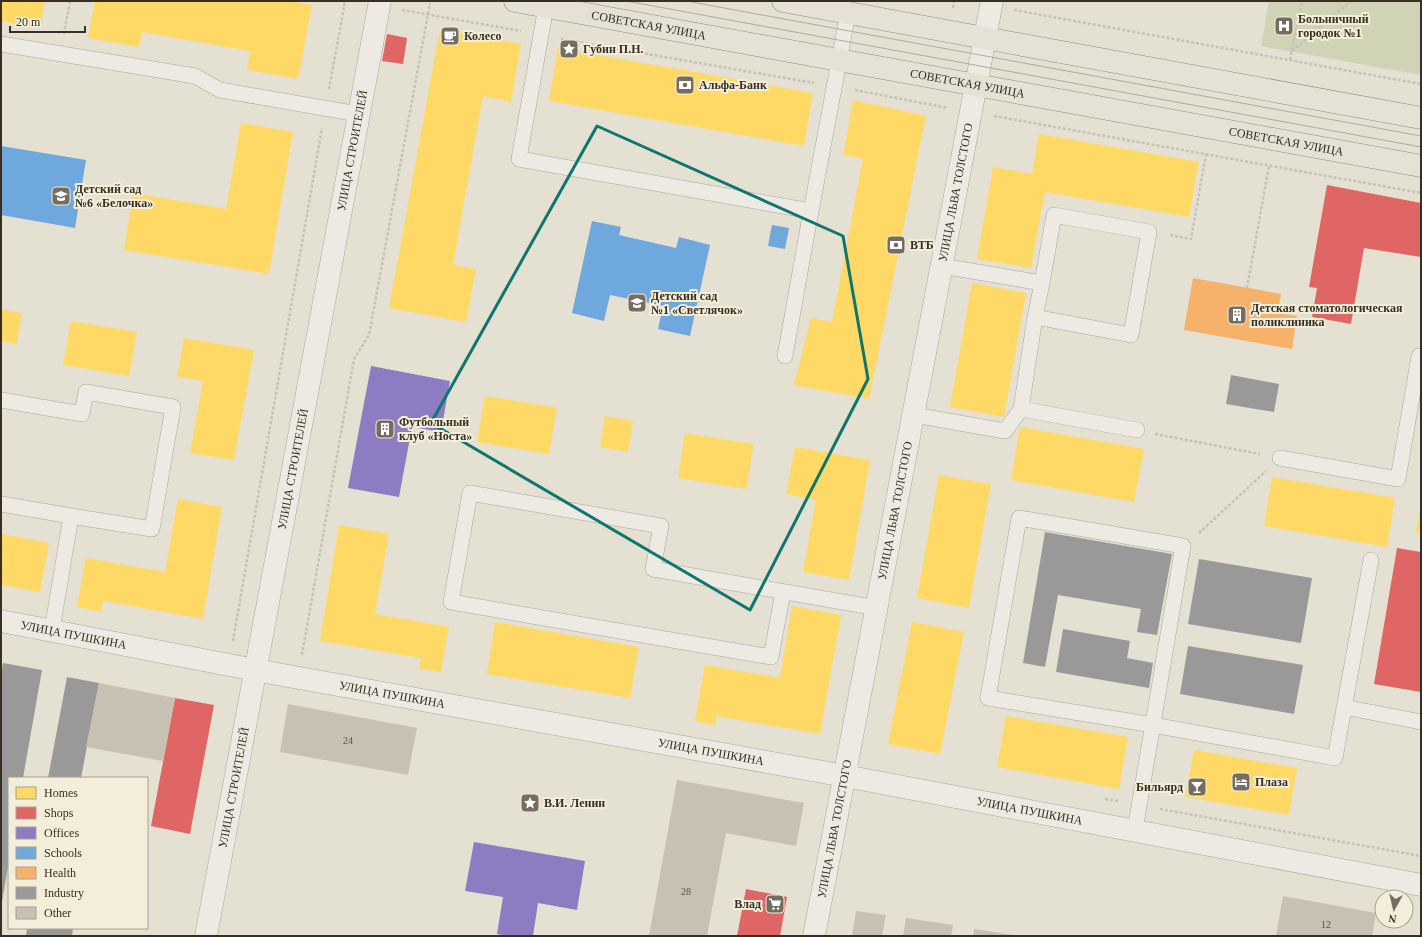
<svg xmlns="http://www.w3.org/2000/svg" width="1422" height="937" font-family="'Times New Roman',serif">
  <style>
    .green { fill: #d0d3b6 }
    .homes { fill: #ffd966 }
    .shops { fill: #e06666 }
    .offices { fill: #8e7cc3 }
    .schools { fill: #6fa8dc }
    .health { fill: #f6b26b }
    .industry { fill: #999 }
    .building { fill: #c7c0b3 }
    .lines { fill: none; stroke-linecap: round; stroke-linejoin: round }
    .service-casing { stroke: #aaa59a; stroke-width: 16 }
    .minor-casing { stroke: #aaa59a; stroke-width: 23 }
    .primary-casing { stroke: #8f8b81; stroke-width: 23 }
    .path { stroke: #c5c2b9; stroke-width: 2.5; stroke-dasharray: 3 2; stroke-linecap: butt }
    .service { stroke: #eceae3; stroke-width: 15 }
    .minor { stroke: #eceae3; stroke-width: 22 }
    .primary { stroke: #e4e1d5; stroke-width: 22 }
    .tram { stroke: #adaaa2; stroke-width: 1 }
    .marked { fill: none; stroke: #0f766e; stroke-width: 3; stroke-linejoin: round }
    .labels { text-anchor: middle; stroke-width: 4; stroke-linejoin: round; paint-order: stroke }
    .number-label { font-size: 10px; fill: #5c5346 }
    .poi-label { font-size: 12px; font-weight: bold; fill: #382f22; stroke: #f3eeda; text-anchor: start }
    .street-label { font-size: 12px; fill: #382f22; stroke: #f3eeda }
  </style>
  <rect width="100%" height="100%" fill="#e4e0d2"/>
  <path class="green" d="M1269,1H1421V75L1261,46Z"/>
  <path class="homes" d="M1,1H45L40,28L1,21Z
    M95,1H290L312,5L298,79L247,70L250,51L142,32L139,47L88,38Z
    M440,29L521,44L511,102L483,96L453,265L476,269L466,322L389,308Z
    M558,48L813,93L804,146L549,101Z
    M853,100L926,116L869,399L794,385L811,318L832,322L863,159L843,155Z
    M241,123L293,132L269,274L124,250L133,193L226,209Z
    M1039,134L1199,162L1189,217L1045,192L1031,268L977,259L993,167L1032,174Z
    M972,283L1026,293L1004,417L950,407Z
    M1,309L22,313L17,344L1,341Z
    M71,321L137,332L129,376L63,365Z
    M184,338L254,350L234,460L190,453L203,381L177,377Z
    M485,396L557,408L549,454L477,442Z
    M605,416L633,421L628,452L600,447Z
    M1020,427L1144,449L1134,502L1011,480Z
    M685,433L754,444L746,489L678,478Z
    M795,447L870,460L849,580L803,572L816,500L786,494Z
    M939,475L991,484L969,608L917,598Z
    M1272,477L1395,498L1387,547L1264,526Z
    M178,499L222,507L203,619L103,601L101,612L77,607L86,558L165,572Z
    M1420,511H1421V533L1416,532Z
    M339,525L389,534L375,614L449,627L441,672L419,669L421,658L320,641Z
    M1,534L49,543L40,592L1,585Z
    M792,606L841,615L820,734L716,716L715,725L695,721L705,665L780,678Z
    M495,622L639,647L630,698L487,674Z
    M912,622L964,632L940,754L888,744Z
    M1006,716L1128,737L1119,789L997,767Z
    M1194,750L1297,768L1289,815L1185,797Z"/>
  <path class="shops" d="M387,34L407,38L403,64L382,61Z
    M1327,185L1421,203V257L1364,248L1351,324L1312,317L1317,288L1309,287Z
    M1397,548L1421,552V692L1374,684Z
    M175,698L214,705L190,834L151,826Z
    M746,889L787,897L780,936H737Z"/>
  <path class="offices" d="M371,366L450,381L441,432L412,427L399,497L348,488Z
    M474,842L585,861L577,910L538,903L533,936H508L497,934L503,897L465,891Z"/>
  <path class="schools" d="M1,146L86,160L75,228L1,215Z
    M592,221L621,227L619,235L676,248L679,237L710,245L690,336L658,329L663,306L610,295L604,321L572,313Z
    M772,225L789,228L785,249L768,246Z"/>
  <path class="health" d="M1193,278L1281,294L1278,313L1297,316L1292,349L1184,330Z"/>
  <path class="industry" d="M1231,375L1279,384L1274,412L1226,404Z
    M1045,532L1172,554L1157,635L1137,632L1141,609L1058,595L1045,667L1023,663Z
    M1199,559L1312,578L1301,643L1188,624Z
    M1063,629L1130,641L1127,658L1153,663L1149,688L1056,672Z
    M1188,646L1303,665L1294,714L1180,694Z
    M3,663L42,670L23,778H9V861L2,902L1,674Z
    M67,677L99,683L81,778H48Z
    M27,928H73L72,936H26Z"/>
  <path class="building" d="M99,683L175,698L163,761L86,747Z
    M288,704L417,728L408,775L280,752Z
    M677,780L804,803L796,846L726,833L707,936H649Z
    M1283,896L1376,913L1372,936H1276Z
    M856,911L886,915L882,936H852Z
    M906,918L953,925L951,936H903Z
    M974,929L1013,935V936H973Z"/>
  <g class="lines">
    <g class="service-casing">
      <path id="service" d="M547,1L519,159L811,211L785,356
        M1,44L195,76L220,90L358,114
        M811,211L848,13
        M942,266L1042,283L1054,215L1149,232L1131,335L1035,317L1021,409L1137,430
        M1035,317L1042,283
        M1,400L82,414L86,392L173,407L152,529L71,516L52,630
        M914,415L1005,431L1021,409
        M1280,458L1398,479L1419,356L1421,357
        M1,504L71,516
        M783,592L771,657L451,602L470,493L661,526L653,569L877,608
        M1344,707L1421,722
        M1135,830L1183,546L1019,518L988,698L1153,725L1335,758L1371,560"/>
    </g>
    <g class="minor-casing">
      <g id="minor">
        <path id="s1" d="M1,621L255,670L845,776L1421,885"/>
        <path id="s2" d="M206,936L380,1"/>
        <path id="s3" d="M814,936L992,1"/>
      </g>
    </g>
    <g class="primary-casing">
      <g id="primary">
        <path id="s4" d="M515,1L1421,166"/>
        <path d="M783,1L1421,118"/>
      </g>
    </g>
    <path class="path" d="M953,8L954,1
      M402,10L521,31
      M1014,10L1421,84
      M64,34L70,1
      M561,39L814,83
      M1292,51L1351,1
      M1290,60L1302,1
      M329,89L345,1
      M855,90L948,108
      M994,116L1421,193
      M1170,235L1191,239L1206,154
      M1247,288L1269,166
      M1155,434L1260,454
      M1199,533L1266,471
      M233,641L322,128
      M302,655L354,359L369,335L430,3
      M1105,799L1119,801
      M1160,809L1421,856"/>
    <use href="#service" class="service"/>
    <use href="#minor" class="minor"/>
    <use href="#primary" class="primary"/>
    <path class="tram" d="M626,1L1421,147
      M686,1L1421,136"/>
  </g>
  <path class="marked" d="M597,126L843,236L868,379L750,610L431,423Z"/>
  <defs>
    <g id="hospital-square" transform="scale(1)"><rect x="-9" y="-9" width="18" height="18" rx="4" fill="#746d60" stroke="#f3eeda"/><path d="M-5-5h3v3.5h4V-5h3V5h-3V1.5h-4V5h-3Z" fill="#fff"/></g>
    <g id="cafe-square" transform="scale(1)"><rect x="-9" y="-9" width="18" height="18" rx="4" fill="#746d60" stroke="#f3eeda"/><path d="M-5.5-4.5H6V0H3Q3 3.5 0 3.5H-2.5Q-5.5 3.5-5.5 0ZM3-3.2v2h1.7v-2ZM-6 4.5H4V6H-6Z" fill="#fff"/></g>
    <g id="sight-square" transform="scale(1)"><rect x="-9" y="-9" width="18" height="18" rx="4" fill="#746d60" stroke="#f3eeda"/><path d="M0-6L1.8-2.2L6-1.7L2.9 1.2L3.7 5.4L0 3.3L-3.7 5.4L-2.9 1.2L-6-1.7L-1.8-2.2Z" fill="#fff"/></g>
    <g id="bank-square" transform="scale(1)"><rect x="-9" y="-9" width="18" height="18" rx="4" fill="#746d60" stroke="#f3eeda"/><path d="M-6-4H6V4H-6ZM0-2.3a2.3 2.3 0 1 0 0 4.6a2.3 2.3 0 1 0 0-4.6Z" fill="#fff"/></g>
    <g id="school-square" transform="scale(1)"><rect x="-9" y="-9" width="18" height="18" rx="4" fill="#746d60" stroke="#f3eeda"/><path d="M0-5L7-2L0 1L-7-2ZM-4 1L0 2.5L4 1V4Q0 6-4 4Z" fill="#fff"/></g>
    <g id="building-square" transform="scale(1)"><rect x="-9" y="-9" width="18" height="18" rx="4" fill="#746d60" stroke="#f3eeda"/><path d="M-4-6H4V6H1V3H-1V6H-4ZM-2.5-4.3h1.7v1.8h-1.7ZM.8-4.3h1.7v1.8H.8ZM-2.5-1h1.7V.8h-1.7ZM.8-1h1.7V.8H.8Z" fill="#fff"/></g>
    <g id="hotel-square" transform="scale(1)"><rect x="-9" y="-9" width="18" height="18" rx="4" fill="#746d60" stroke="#f3eeda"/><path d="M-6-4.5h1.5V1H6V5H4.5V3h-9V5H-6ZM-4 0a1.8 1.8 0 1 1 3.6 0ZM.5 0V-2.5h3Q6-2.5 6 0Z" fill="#fff"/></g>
    <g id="bar-square" transform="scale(1)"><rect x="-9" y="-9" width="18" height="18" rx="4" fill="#746d60" stroke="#f3eeda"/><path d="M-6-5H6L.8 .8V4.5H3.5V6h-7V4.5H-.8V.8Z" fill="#fff"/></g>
    <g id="supermarket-square" transform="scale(1)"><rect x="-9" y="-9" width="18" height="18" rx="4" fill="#746d60" stroke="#f3eeda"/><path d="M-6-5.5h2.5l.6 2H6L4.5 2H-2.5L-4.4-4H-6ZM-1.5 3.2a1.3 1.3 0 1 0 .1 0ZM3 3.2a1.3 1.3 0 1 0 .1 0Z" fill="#fff"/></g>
  </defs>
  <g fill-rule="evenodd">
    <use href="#hospital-square" x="1284" y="26"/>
    <use href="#cafe-square" x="450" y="36"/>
    <use href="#sight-square" x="569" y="49"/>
    <use href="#bank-square" x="685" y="85"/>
    <use href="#school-square" x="61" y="196"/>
    <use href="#bank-square" x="896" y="245"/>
    <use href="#school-square" x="637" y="303"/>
    <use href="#building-square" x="1237" y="315"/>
    <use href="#building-square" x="385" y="429"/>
    <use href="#hotel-square" x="1241" y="782"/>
    <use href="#bar-square" x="1197" y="787"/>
    <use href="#sight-square" x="530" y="803"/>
    <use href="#supermarket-square" x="775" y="904"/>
  </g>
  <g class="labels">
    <g class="number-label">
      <text x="348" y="744">24</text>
      <text x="686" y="895">28</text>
      <text x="1326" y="928">12</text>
    </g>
    <g class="poi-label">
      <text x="1298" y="23">Больничный<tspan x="1298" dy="14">городок №1</tspan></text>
      <text x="464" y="40">Колесо</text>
      <text x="583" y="53">Губин П.Н.</text>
      <text x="699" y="89">Альфа-Банк</text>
      <text x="75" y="193">Детский сад<tspan x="75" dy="14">№6 «Белочка»</tspan></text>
      <text x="910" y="249">ВТБ</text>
      <text x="651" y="300">Детский сад<tspan x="651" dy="14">№1 «Светлячок»</tspan></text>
      <text x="1251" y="312">Детская стоматологическая<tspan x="1251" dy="14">поликлиника</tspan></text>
      <text x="399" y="426">Футбольный<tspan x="399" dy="14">клуб «Носта»</tspan></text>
      <text x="1255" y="786">Плаза</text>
      <text x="1183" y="791" text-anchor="end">Бильярд</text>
      <text x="544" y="807">В.И. Ленин</text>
      <text x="761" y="908" text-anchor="end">Влад</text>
    </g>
    <g class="street-label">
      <text dy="4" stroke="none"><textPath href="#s4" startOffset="136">СОВЕТСКАЯ УЛИЦА</textPath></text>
      <text dy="4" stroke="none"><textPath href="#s4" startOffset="460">СОВЕТСКАЯ УЛИЦА</textPath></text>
      <text dy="4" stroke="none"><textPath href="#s4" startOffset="784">СОВЕТСКАЯ УЛИЦА</textPath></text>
      <text dy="4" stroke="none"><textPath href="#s2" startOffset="799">УЛИЦА СТРОИТЕЛЕЙ</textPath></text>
      <text dy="4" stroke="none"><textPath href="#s3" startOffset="757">УЛИЦА ЛЬВА ТОЛСТОГО</textPath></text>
      <text dy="4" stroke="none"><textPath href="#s2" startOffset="475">УЛИЦА СТРОИТЕЛЕЙ</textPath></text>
      <text dy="4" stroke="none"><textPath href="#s3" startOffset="433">УЛИЦА ЛЬВА ТОЛСТОГО</textPath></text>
      <text dy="4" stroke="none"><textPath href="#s1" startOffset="74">УЛИЦА ПУШКИНА</textPath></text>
      <text dy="4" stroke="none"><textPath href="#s1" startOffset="398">УЛИЦА ПУШКИНА</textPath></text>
      <text dy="4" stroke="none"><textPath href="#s1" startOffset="722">УЛИЦА ПУШКИНА</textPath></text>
      <text dy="4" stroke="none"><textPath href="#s2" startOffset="151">УЛИЦА СТРОИТЕЛЕЙ</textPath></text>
      <text dy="4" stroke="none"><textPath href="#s1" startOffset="1046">УЛИЦА ПУШКИНА</textPath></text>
      <text dy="4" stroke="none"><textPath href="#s3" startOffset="109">УЛИЦА ЛЬВА ТОЛСТОГО</textPath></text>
    </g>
  </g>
  <rect width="1422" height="937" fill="none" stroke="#382f22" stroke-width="4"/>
  <rect x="8" y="777" width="140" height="152" fill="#f3eeda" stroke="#a8a290"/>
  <rect x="16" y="787" width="20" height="12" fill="#ffd966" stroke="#a8a290"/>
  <text x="44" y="797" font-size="12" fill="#382f22">Homes</text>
  <rect x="16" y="807" width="20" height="12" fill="#e06666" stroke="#a8a290"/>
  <text x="44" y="817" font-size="12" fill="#382f22">Shops</text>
  <rect x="16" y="827" width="20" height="12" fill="#8e7cc3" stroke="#a8a290"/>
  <text x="44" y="837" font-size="12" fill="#382f22">Offices</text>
  <rect x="16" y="847" width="20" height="12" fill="#6fa8dc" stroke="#a8a290"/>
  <text x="44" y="857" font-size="12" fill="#382f22">Schools</text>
  <rect x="16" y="867" width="20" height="12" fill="#f6b26b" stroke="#a8a290"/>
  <text x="44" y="877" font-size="12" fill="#382f22">Health</text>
  <rect x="16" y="887" width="20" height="12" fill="#999999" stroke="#a8a290"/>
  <text x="44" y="897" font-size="12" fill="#382f22">Industry</text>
  <rect x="16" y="907" width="20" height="12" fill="#c7c0b3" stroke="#a8a290"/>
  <text x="44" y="917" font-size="12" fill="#382f22">Other</text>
  <g transform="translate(1394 909) rotate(188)"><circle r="19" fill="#f3eeda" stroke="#a8a290"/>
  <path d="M0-3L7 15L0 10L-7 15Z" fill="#746d60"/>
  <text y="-6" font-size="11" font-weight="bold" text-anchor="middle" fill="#382f22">N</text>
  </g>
  <path d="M10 26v6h75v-6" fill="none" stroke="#382f22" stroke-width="2"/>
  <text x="16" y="26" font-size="12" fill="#382f22" stroke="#f3eeda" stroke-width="3" paint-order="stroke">20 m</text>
</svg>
